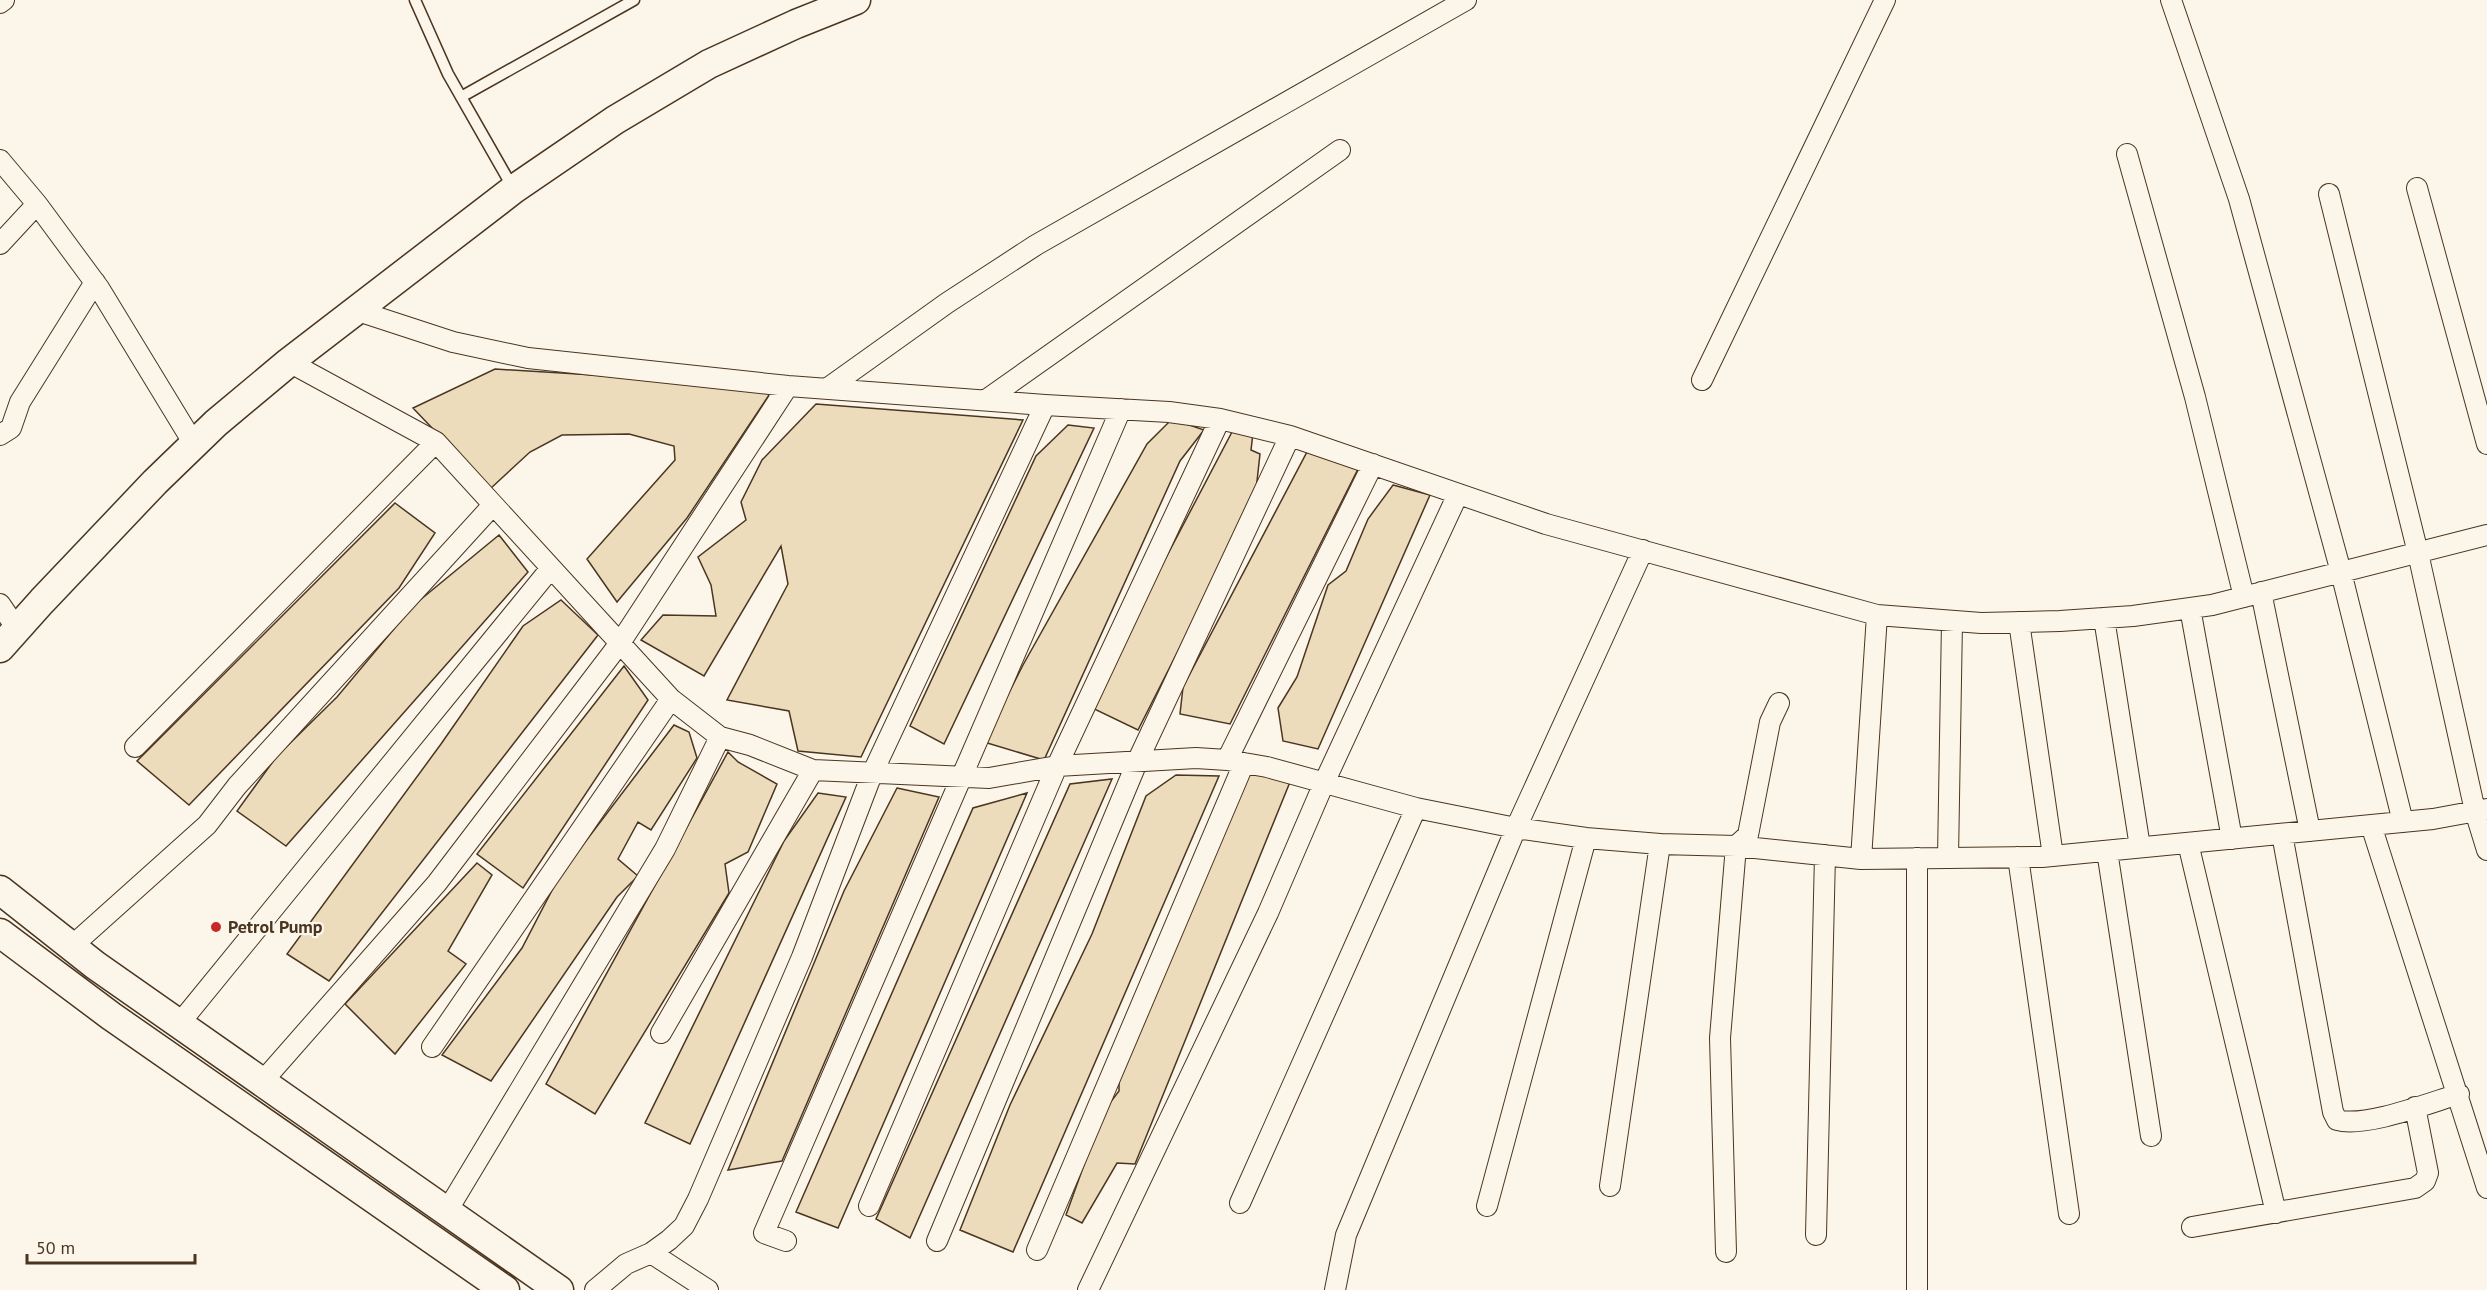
<svg xmlns="http://www.w3.org/2000/svg" width="2487" height="1290" font-family="'PT Sans',sans-serif">
  <style>
    .building { fill: #ecdcbc; stroke: #4a3520; stroke-width: 1.5 }
    .lines { fill: none; stroke-linecap: round; stroke-linejoin: round }
    .lane-casing { stroke: #4a3520; stroke-width: 13 }
    .street-casing { stroke: #4a3520; stroke-width: 22 }
    .secondary-casing { stroke: #4a3520; stroke-width: 31 }
    .lane { stroke: #fbf6e9; stroke-width: 10 }
    .street { stroke: #fbf6e9; stroke-width: 20 }
    .secondary { stroke: #fbf6e9; stroke-width: 28 }
    .poi-dot { fill: #c62828; stroke: #fbf6e9; stroke-width: 2 }
    .labels { text-anchor: middle; stroke-width: 4.5; stroke-linejoin: round; paint-order: stroke }
    .poi-label { font-size: 18px; font-weight: bold; fill: #4a3520; stroke: #fbf6e9; text-anchor: start }
  </style>
  <rect width="100%" height="100%" fill="#fbf6e9"/>
  <path class="building" d="M495,369L594,375L771,392L687,518L617,602L587,559L675,460L674,446L629,434L562,435L530,452L490,489L413,408Z
    M816,404L1023,420L861,757L798,751L789,711L727,700L788,584L781,546L704,676L641,640L663,615L716,616L711,585L698,557L746,520L741,502L762,460Z
    M1172,419L1204,430L1180,461L1044,760L984,742L1023,665L1147,444Z
    M1068,425L1094,428L944,744L910,726L1036,456Z
    M1232,432L1253,433L1251,450L1260,454L1255,499L1138,730L1088,706Z
    M1307,452L1358,469L1230,724L1180,714L1183,687Z
    M1393,485L1430,495L1318,749L1283,741L1278,708L1297,677L1328,585L1346,571L1368,519Z
    M395,503L435,533L399,588L189,805L137,761Z
    M499,535L528,572L286,846L237,811L277,756L337,697L414,605Z
    M561,600L598,635L329,981L287,954L441,744L523,626Z
    M624,666L648,700L523,888L477,854Z
    M674,725L689,732L697,758L651,830L638,822L618,859L638,876L617,897L491,1081L442,1055L522,948L560,875Z
    M728,752L738,762L777,784L748,852L725,864L729,893L595,1114L546,1084Z
    M1251,772L1290,782L1135,1164L1117,1163L1082,1223L1066,1215L1103,1112L1119,1091V1070L1210,859Z
    M1176,775L1219,776L1013,1252L960,1230L1010,1105L1092,934L1146,796Z
    M1112,779L910,1238L876,1219L1070,784Z
    M897,788L939,797L782,1161L728,1170L844,891Z
    M818,793L846,797L690,1144L645,1123L784,841Z
    M1027,793L838,1228L796,1212L973,808Z
    M477,863L492,875L448,951L466,964L395,1054L345,1004Z"/>
  <g class="lines">
    <g class="lane-casing">
      <path id="lane" d="M415,0L448,74L513,188
        M461,97L634,0"/>
    </g>
    <g class="street-casing">
      <path id="street" d="M2171,0L2239,199L2341,572L2403,822
        M0,3L4,0
        M2127,154L2195,397L2244,597
        M0,160L37,204L0,244
        M2417,188L2487,444
        M2329,194L2418,553L2475,811L2487,850
        M37,204L99,288L194,444
        M355,310L453,342L528,358L788,386L1045,405L1169,412L1220,419L1290,436L1546,524L1877,615L1981,623L2060,621L2133,616L2212,605L2487,535
        M289,362L436,442L671,699L720,737L750,745L813,770L989,778L1057,766L1196,758L1227,760L1267,767L1416,808L1516,828L1586,838L1660,844L1736,846L1861,859L2042,857L2433,819L2487,809
        M1702,380L1885,0
        M828,388L947,303L1036,245L1466,0
        M986,400L1340,150
        M0,435L11,428L20,402L95,282
        M2261,592L2310,831
        M0,604L17,629
        M2190,608L2232,839
        M2104,618L2140,847
        M2019,622L2053,856
        M135,747L436,442
        M1227,760L1373,464
        M2371,825L2487,1188
        M2282,834L2333,1112L2337,1120C2365,1128 2429,1103 2459,1094
        M2188,843L2276,1213
        M2107,851L2151,1136
        M2018,857L2069,1214
        M1948,858L1952,621
        M1861,859L1877,615
        M72,946L207,825L237,786L493,505
        M179,1024L551,568
        M661,1033L813,770
        M432,1047L671,699
        M262,1082L437,883L620,643L788,386
        M1610,1186L1660,844
        M1240,1203L1416,808
        M869,1206L1057,766L1220,419
        M1487,1206L1586,838
        M447,1211L665,849L720,737
        M2192,1227L2415,1188L2425,1181L2428,1173L2415,1107
        M1816,1235L1825,855
        M786,1241L764,1233L1121,409
        M937,1241L1138,760L1290,436
        M1037,1250L1244,763
        M1726,1252L1720,1038L1736,846L1748,835L1770,722L1779,703
        M651,1253L708,1290
        M595,1290L626,1264L651,1253L669,1240L684,1226L698,1199L802,957L872,774L1045,405
        M1088,1290L1268,913L1324,783L1458,494
        M1335,1290L1346,1235L1516,828L1643,550
        M1917,1290V858"/>
    </g>
    <g class="secondary-casing">
      <path id="secondary" d="M0,648L42,601L155,482L216,423L289,362L514,189L615,120L709,64L796,24L856,0
        M0,890L95,965L559,1290
        M0,933L111,1016L505,1290"/>
    </g>
    <use href="#lane" class="lane"/>
    <use href="#street" class="street"/>
    <use href="#secondary" class="secondary"/>
  </g>
  <circle class="poi-dot" cx="216" cy="927" r="6"/>
  <g class="labels">
    <g class="poi-label">
      <text x="228" y="933">Petrol Pump</text>
    </g>
  </g>
  <path d="M27 1254v9h168v-9" fill="none" stroke="#4a3520" stroke-width="3"/>
  <text x="36" y="1254" font-size="18" fill="#4a3520" stroke="#fbf6e9" stroke-width="4.5" paint-order="stroke">50 m</text>
</svg>
